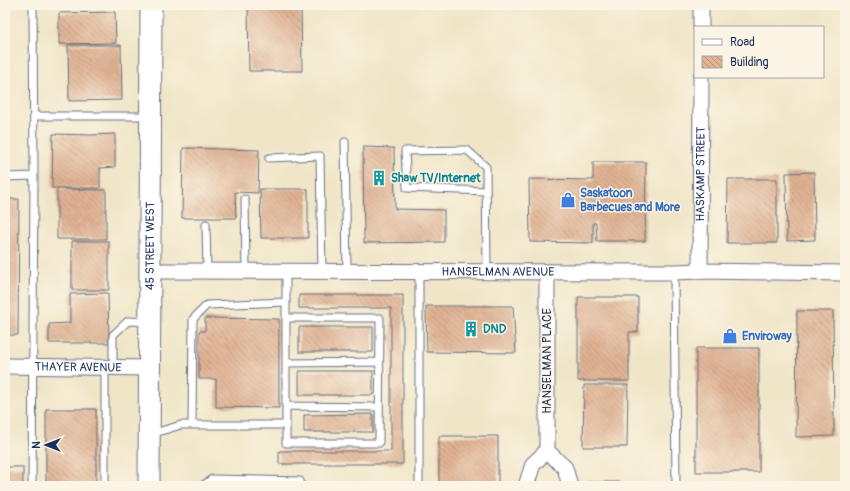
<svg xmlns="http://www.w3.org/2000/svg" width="850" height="491" font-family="Pangolin,sans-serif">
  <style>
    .building { fill: url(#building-back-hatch) }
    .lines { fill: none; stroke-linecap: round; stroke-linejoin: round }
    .service-casing { stroke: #666f83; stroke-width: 9 }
    .minor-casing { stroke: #666f83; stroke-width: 17 }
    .secondary-casing { stroke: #666f83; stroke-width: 23 }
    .service { stroke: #fff; stroke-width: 7 }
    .minor { stroke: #fff; stroke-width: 15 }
    .secondary { stroke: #fff; stroke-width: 21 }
    .labels { text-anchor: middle; stroke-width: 3; stroke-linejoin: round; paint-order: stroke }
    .street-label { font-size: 12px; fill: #1b2f5e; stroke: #fcf5e5 }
    .culture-label { font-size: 12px; font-weight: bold; fill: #0d838f; stroke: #fcf5e5; text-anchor: start }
    .shop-label { font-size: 12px; font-weight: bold; fill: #366cbe; stroke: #fcf5e5; text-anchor: start }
  </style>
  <defs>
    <pattern id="building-back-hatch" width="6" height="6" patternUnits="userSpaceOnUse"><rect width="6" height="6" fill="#e0b393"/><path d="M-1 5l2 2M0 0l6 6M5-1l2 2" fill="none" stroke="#b5927b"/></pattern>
  </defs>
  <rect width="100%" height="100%" fill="#fcf5e5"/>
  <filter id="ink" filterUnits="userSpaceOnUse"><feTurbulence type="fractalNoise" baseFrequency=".025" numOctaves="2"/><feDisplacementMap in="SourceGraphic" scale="8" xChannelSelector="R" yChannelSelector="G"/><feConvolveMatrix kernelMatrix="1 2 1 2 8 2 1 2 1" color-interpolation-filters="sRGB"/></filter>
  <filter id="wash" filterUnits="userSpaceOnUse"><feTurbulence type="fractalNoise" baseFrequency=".012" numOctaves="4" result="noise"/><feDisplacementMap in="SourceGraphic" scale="16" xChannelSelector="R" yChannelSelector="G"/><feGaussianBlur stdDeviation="0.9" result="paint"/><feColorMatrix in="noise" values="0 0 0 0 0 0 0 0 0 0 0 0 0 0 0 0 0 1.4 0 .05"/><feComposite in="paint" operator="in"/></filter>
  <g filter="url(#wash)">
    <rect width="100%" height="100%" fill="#f0e5c7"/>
    <g id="blocks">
      <path class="building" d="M248,5H301L302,71H249Z
        M115,12L116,43L59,44V13Z
        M68,45H121L122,100L69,101Z
        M53,134L92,135L115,134V167L100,168V188H52Z
        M363,147L394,148L395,209L444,210V242L364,243Z
        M183,148L259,150L258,193L235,192L236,218H182Z
        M593,162H646L645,241H597L596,223H593V243L530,242L529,179L593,180Z
        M814,172L815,240L787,241L786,173Z
        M728,179H777V243H727Z
        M57,189L106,190V239H57Z
        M260,189H308V238H261Z
        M5,199H19L18,335H5Z
        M72,241H109V290H72Z
        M108,293L109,343H49V324L70,323V294Z
        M299,295H403V464H279V451H391V308H299Z
        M578,297H638V332H629V381H578Z
        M426,306H513L516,353L427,352Z
        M797,311H833L834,436L796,437Z
        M205,318L279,319V408L216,407V379H199V331H205Z
        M299,327H373V352H299Z
        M696,348H759V472H696Z
        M299,371H373V395H299Z
        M584,385H628L627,447H583Z
        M46,409H96V486H46Z
        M373,414V432H304V415Z
        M439,436H498V486H439Z
        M5,467H23V486H5Z"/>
    </g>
  </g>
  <g filter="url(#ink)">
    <use href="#blocks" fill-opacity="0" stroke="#666f83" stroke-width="1"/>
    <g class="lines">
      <g class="service-casing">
        <path id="service" d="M34,116H149
          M345,142L347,272
          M269,158L320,156L322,272
          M5,177L34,176
          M486,191L407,188L405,151L467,150L486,167L487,272
          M245,199L246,271
          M206,224L207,271
          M674,272L676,486
          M286,318H380L379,443H286V425
          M286,363L379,362
          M105,368V486
          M113,368V335L128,321L148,322
          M286,406L379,407
          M192,425L193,319L207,305L286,302
          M151,434L181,425H286V271
          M32,486L34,176L33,5
          M202,486L212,479L300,481V486
          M419,486V272
          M589,486H620"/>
      </g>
      <g class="minor-casing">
        <g id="minor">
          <path d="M701,27V5"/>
          <path id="s1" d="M150,271L674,272L700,271L845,273"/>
          <path id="s2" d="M700,271L701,77"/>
          <path d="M547,272V451L565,468L570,486"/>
          <path id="s3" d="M5,366L150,368"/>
          <path d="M526,486L533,464L547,451"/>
        </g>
      </g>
      <g class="secondary-casing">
        <g id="secondary">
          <path id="s4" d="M149,486L151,5"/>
        </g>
      </g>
      <use href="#service" class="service"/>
      <use href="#minor" class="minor"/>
      <use href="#secondary" class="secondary"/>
    </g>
  </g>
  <defs>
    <g id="building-bare" transform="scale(1.2)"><path d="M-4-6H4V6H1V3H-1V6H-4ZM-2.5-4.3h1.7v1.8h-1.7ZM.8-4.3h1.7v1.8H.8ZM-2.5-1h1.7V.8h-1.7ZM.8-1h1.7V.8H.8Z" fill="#0f9aa8" stroke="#fcf5e5" stroke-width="2.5" paint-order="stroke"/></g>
    <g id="shop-bare" transform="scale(1.2)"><path d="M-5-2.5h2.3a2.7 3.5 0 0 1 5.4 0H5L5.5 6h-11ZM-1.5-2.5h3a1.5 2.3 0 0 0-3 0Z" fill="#3f7fe0" stroke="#fcf5e5" stroke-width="2.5" paint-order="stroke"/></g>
  </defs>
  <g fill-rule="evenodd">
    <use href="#building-bare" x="379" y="178"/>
    <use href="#shop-bare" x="568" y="200"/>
    <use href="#building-bare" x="471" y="329"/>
    <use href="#shop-bare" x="730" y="336"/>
  </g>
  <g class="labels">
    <g class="street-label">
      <text dy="4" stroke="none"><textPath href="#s2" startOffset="97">HASKAMP STREET</textPath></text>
      <text dy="4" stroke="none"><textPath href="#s4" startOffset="240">45 STREET WEST</textPath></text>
      <text dy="4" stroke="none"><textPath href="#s1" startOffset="348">HANSELMAN AVENUE</textPath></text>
      <text transform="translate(547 361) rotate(-90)" y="4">HANSELMAN PLACE</text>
      <text dy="4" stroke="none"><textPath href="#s3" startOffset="73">THAYER AVENUE</textPath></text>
    </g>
    <g class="culture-label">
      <text x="391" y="182">Shaw TV/Internet</text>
      <text x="483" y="333">DND</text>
    </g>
    <g class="shop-label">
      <text x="580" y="197">Saskatoon<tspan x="580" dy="14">Barbecues and More</tspan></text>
      <text x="742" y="340">Enviroway</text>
    </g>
  </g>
  <rect width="850" height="491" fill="none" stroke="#fcf5e5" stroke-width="20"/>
  <rect x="694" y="26" width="130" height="52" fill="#fcf5e5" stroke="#a2a6af"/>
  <rect x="702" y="39" width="20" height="6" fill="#ffffff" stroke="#a2a6af"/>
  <text x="730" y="46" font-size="12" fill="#1b2f5e">Road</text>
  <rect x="702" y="56" width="20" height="12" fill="url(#building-back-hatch)" stroke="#a2a6af"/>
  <text x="730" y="66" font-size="12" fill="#1b2f5e">Building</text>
  <g transform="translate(46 445) rotate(270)" stroke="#fcf5e5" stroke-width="3" paint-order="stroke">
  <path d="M0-3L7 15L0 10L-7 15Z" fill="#1b2f5e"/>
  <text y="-6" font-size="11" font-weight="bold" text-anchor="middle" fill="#1b2f5e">N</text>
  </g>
</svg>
